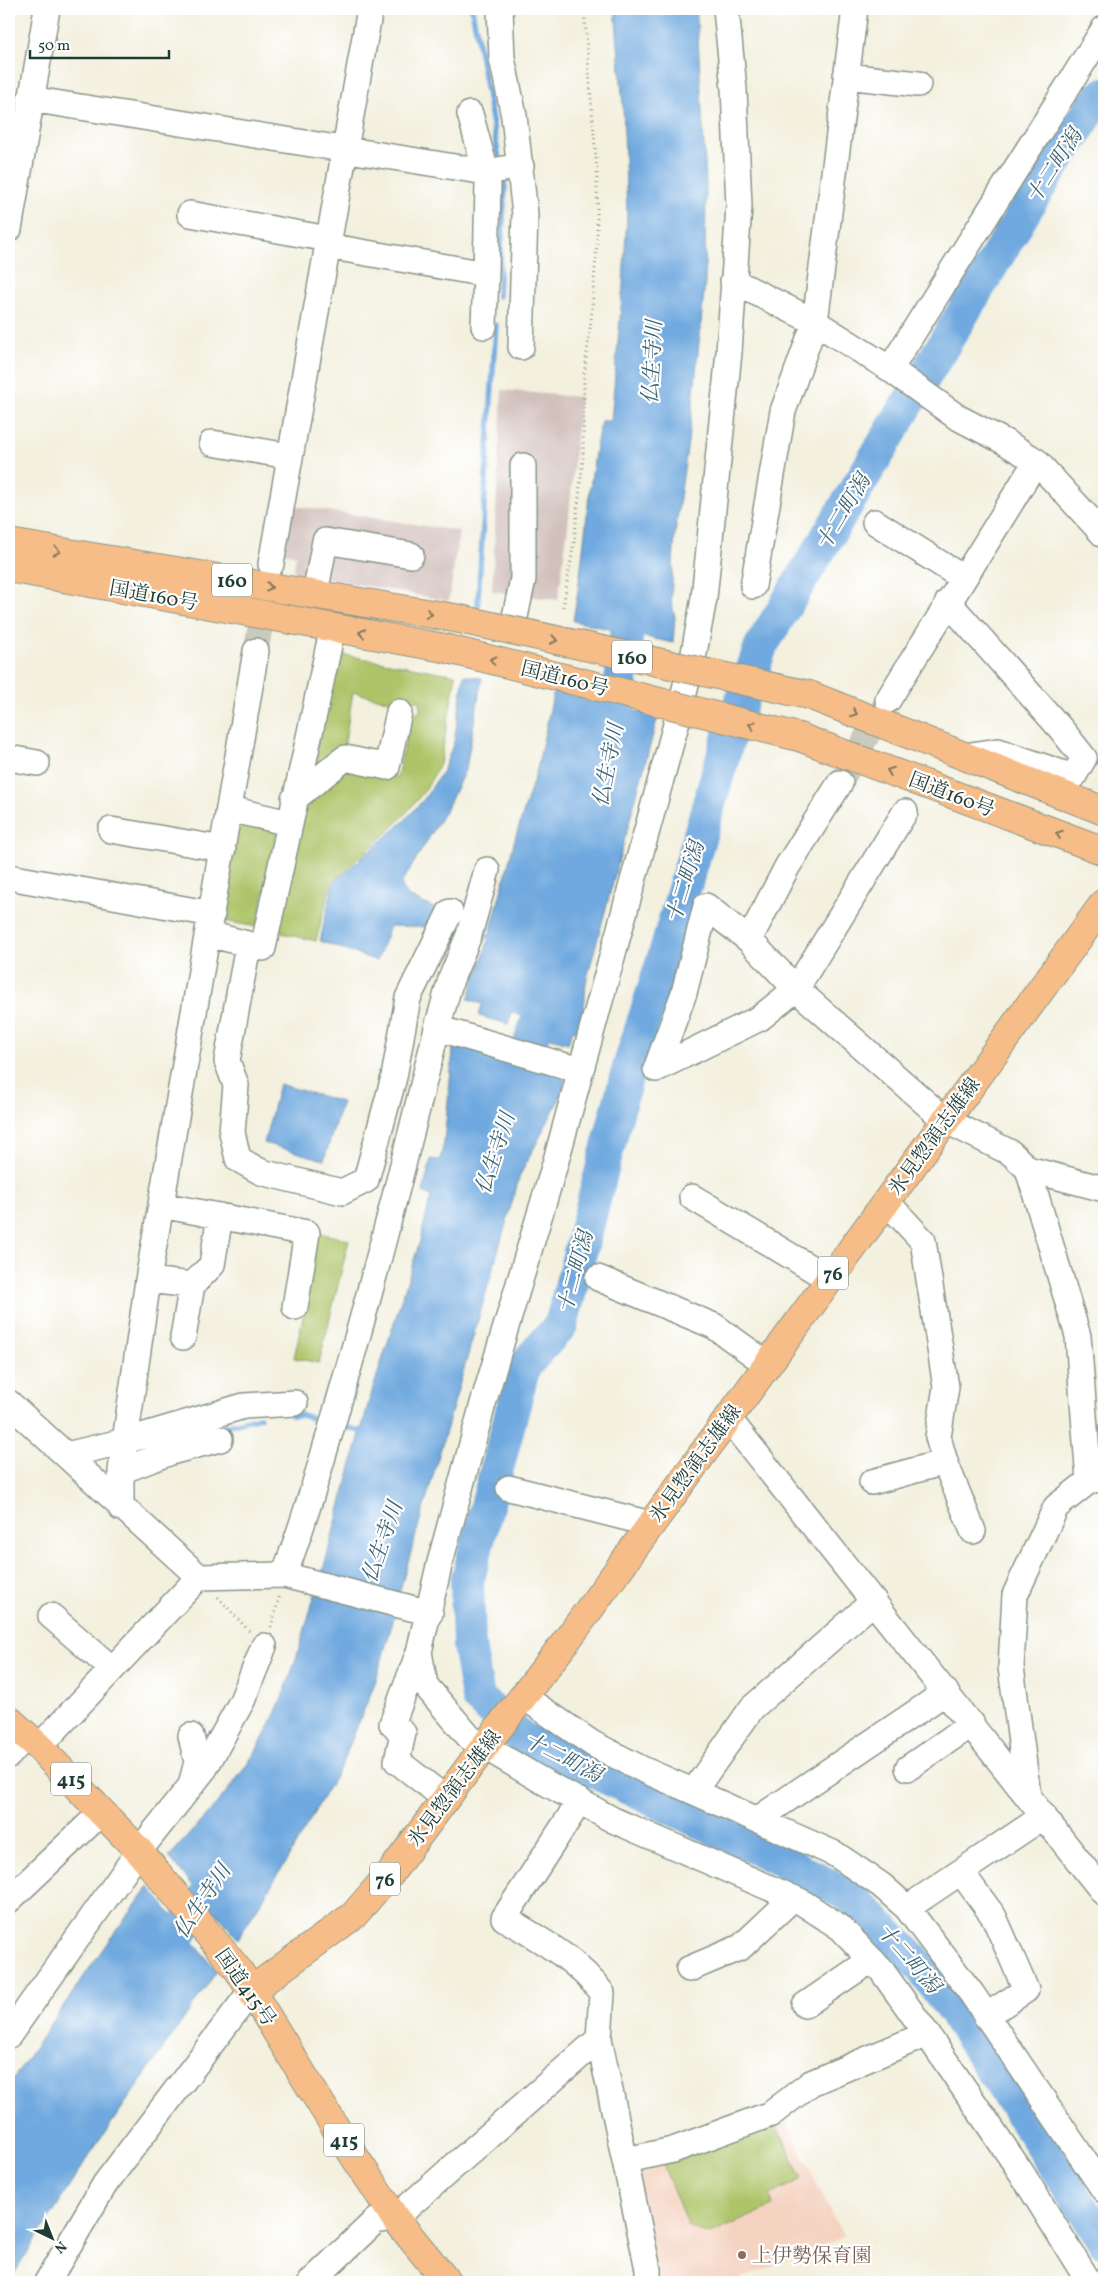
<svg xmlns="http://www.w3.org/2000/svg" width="1113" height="2291" font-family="Vollkorn,'Noto Serif JP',serif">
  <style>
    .built { fill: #f5d3c1 }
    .industrial { fill: #d1c0bc }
    .green { fill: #aec469; stroke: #66804e }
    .water { fill: #70a9df; stroke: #48738a }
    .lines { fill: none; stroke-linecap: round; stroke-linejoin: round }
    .stream { stroke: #70a9df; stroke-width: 5.5 }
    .river { stroke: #70a9df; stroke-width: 34 }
    .minor-tunnel { stroke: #c9ccbc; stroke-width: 25; stroke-dasharray: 25 12; stroke-linecap: butt }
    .minor-casing { stroke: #899689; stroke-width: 28 }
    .major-casing { stroke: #899689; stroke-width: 30 }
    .highway-casing { stroke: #899689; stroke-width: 30 }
    .path { stroke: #899689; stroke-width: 3; stroke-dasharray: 1 4; stroke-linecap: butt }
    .minor { stroke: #fff; stroke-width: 25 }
    .major { stroke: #f7bd88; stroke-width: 28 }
    .highway { stroke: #f7bd88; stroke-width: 28 }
    .highway-bridge-casing { stroke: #899689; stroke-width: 30; stroke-linecap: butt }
    .highway-bridge { stroke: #f7bd88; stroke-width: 28 }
    .oneway { stroke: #80775a }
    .education-dot { fill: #8d6e63; stroke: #fff; stroke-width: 2 }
    .labels { text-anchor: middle; stroke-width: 4.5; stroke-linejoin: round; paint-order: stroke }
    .shield { fill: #fff; stroke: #627771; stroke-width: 1 }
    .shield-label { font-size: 19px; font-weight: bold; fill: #1f3d34 }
    .street-label { font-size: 20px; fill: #1f3d34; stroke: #fff }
    .education-label { font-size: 20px; fill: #785e54; stroke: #fff; text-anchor: start }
    .water-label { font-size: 21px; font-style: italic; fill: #3b6370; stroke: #fff }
  </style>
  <rect width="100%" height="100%" fill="#fff"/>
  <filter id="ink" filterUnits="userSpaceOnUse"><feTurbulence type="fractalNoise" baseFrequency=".02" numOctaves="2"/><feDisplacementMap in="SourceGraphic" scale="10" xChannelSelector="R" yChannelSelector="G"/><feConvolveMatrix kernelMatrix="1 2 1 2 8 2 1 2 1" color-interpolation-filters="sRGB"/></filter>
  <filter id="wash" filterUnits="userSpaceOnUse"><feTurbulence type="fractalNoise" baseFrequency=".0096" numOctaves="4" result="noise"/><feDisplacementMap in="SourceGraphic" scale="20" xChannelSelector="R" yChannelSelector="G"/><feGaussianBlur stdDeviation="1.12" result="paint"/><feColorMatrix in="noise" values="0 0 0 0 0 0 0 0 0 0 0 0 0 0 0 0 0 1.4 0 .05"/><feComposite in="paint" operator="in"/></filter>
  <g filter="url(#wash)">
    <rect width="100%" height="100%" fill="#f3f0de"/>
    <path class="built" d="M783,2114L843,2237L732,2282H654L634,2167Z"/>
    <path class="industrial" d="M502,390L580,397L568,525L558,600L492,591Z
      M289,505L459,531L449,601L293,572L296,555L279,551Z"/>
    <path class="green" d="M339,654L456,675L440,764L426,789L409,810L388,832L331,883L316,941L281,933L280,920L306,805L344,768L397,777L411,717L420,711V700L402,704L353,692L344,747L309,780Z
      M234,820L278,827L257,927L218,920Z
      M303,1229L349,1240L319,1363L294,1358L304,1312Z
      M775,2123L802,2179L770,2195L773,2206L708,2235L688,2226L663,2165Z"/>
    <path class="water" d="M615,9H696L697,18L706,182L705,282L692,413L675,533L671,600L675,617L673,643L573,621C585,555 587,486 601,421H611L623,285L627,215L623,106Z
      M464,675L482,678L466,768L447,808L401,884L408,896L436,909L432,927L390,926L377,961L320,941L333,883L404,821L424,799L444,769L454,742Z
      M554,691L658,716L586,982L583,1023L579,1032L573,1030L568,1043L538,1034L541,1023L512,1012L508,1024L479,1016L482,1004L468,999L486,948L515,839L537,769Z
      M454,1040L566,1073L561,1096L520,1175L398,1597L321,1577L369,1401L420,1241L431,1196L423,1192L431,1159L440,1160L444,1142Z
      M279,1084L342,1102L324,1160L264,1143Z
      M315,1593L396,1611L375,1683L341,1766L287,1860L238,1939L169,1857C195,1827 225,1797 248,1763C282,1713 299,1651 315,1593Z
      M149,1887L217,1971L86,2160L9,2282V2085L109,1940Z"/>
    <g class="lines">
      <path class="stream" d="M472,9L500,164
        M498,296L505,187L502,175
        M477,615L496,325
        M476,932L496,939
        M291,1415H301L326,1422
        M9,1421L30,1439
        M338,1425L367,1433
        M213,1429L260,1417"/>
      <path class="river" d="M1104,94L1096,101L1038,189L761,646L728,739L666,951L628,1071L561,1325L524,1366L467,1582L469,1645L478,1698L521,1737L787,1863L853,1898L920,1966L954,2012L1104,2241
        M616,724L632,588
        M516,1087L551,978
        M157,1967L230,1860"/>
    </g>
  </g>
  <g filter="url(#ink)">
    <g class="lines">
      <path class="minor-tunnel" d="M256,651L266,594
        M840,783L886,703"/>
      <g class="minor-casing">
        <path id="minor" d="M500,9L502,58L514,116L525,214L521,347
          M726,9L734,89L739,206L729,352L704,598L694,653L677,721L555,1164L484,1400L439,1566L419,1652L425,1685L470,1738L539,1779L613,1820L800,1901L841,1928L882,1971L927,2034L1021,2172L1089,2282
          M846,76L918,84
          M30,99L486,172L488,184L486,274
          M470,114L486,172L521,166
          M190,214L328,239
          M9,229L47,9
          M327,246L486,274L484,326
          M733,281L815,322L890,369L957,417L1005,442L1036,461L1104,535
          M890,369L1104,29
          M212,443L289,456
          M875,522L963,578
          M271,564L370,9
          M753,586L783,411L815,322L855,9
          M315,594L325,541L411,555
          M948,602L1061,729L1084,758L1073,777L998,751L964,756
          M512,631L523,579V466
          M888,700C937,620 988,542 1036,461
          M9,758L37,763
          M294,799L345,758L387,767L399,712
          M230,809L289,823
          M905,812L796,989L945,1120L1011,1153L1028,1169L1078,1336L1089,1481
          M111,830L223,849
          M487,870L469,935L451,979L437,1028L579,1070
          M9,877L212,914
          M706,906L749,940L796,989L760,1018L656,1069L684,993Z
          M208,934L263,948L333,627
          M749,940L787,867L840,783
          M248,945L227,1061L236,1085L232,1132L238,1159L261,1172L342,1192L366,1180L394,1077L408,998L450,912
          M1028,1169L1104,1189
          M692,1197L829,1279
          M886,1201L923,1241L946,1387L938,1437L945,1462L973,1531
          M161,1205L307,1233L295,1307
          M598,1278L714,1326L767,1364
          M148,1280L192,1285L212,1265L220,1216
          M183,1337L192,1285
          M9,1403L199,1577L284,1575L430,1613
          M728,1418L1104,1893
          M66,1455L125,1441L244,1406L295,1403
          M121,1471L171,1452L220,1439
          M872,1482L945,1462
          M509,1488L651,1524
          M121,1508V1471L125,1441L148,1280L256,651
          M284,1575C308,1512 325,1449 344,1384C378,1266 408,1147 437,1028
          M51,1616L111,1668
          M419,1652L392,1724L403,1733L397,1761L446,1799
          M524,1697L593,1744L642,1769L835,1854L881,1885L907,1908L972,1994L1104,2190
          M191,1736L197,1762L191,1785
          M39,1747L199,1577
          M9,1755L26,1736
          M908,1768L972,1724
          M694,1791L752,1708L874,1601
          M1028,1795L1011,1667L1015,1595L1056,1507L1089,1481L1104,1478
          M580,1801L504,1918C540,1940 577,1959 602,1993L599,2039L648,2269V2282
          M758,1819L946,1692
          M961,1872L994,1917L1026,1990L986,2016
          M9,1900L102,1812
          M907,1908L1044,1816
          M689,1969L741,1947L793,1898
          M805,2005L871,1960
          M9,2035L139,1851L205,1768L242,1701L264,1646
          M626,2160L673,2150L771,2114L811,2083L927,2034
          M47,2282L105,2184L252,1990
          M311,2282L375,2221L395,2218L599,2039"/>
      </g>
      <g class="major-casing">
        <path id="major" d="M252,1990L354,1915L392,1871L490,1739L564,1644L1104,903"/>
      </g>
      <g class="highway-casing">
        <path id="highway" d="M9,543L455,618
          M9,568L444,648
          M809,695L1104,811
          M799,737L1104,851
          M9,1720L39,1747L139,1851L239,1971L337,2130L395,2218L447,2282"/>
      </g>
      <path class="path" d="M563,607L574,542L583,458L584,375L591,321L597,242V172L584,9
        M218,1597L249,1631
        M271,1627L280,1595"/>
      <use href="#minor" class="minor"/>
      <use href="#major" class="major"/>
      <use href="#highway" class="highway"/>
      <g class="highway-bridge-casing">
        <path id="highway-bridge" d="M455,618L809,695
          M444,648L799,737"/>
      </g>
      <use href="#highway-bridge" class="highway-bridge"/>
    </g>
    <defs><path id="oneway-chevron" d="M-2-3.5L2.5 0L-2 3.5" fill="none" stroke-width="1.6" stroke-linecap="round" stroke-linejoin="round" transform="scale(1.25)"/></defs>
    <g class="oneway">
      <use href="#oneway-chevron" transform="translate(57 551) rotate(10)"/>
      <use href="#oneway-chevron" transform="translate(269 587) rotate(10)"/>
      <use href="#oneway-chevron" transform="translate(429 614) rotate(10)"/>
      <use href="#oneway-chevron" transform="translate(362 633) rotate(-170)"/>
      <use href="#oneway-chevron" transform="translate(554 640) rotate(12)"/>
      <use href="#oneway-chevron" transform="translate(493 660) rotate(-166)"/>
      <use href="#oneway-chevron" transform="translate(854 713) rotate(21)"/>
      <use href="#oneway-chevron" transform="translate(752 725) rotate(-166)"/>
      <use href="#oneway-chevron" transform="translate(890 771) rotate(-159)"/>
      <use href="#oneway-chevron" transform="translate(1059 834) rotate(-159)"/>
    </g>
  </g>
  <circle class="education-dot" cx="742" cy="2255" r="5"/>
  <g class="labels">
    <g class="shield">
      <rect x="212" y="563.5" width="40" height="33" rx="4"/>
      <rect x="612" y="640.5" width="40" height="33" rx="4"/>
      <rect x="818" y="1256.5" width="30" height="33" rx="4"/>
      <rect x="51" y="1762.5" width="40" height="33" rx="4"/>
      <rect x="370" y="1862.5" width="30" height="33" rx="4"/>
      <rect x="324" y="2123.5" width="40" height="33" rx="4"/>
    </g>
    <g class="shield-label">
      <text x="232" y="587">160</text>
      <text x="632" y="664">160</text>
      <text x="833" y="1280">76</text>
      <text x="71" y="1786">415</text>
      <text x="385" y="1886">76</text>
      <text x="344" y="2147">415</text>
    </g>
    <g class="street-label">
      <text transform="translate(154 595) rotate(10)" y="7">国道160号</text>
      <text transform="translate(565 678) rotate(14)" y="7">国道160号</text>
      <text transform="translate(952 794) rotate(21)" y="7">国道160号</text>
      <text transform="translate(934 1136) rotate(-54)" y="7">氷見惣領志雄線</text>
      <text transform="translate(695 1463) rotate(-54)" y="7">氷見惣領志雄線</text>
      <text transform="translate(454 1788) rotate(-53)" y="7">氷見惣領志雄線</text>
      <text transform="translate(246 1987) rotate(55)" y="7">国道415号</text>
    </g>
    <g class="education-label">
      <text x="752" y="2262">上伊勢保育園</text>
    </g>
    <g class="water-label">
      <text transform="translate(1054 166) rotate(-57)" y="7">十二町潟</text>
      <text transform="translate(652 362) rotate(-87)" y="7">仏生寺川</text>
      <text transform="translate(843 512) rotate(-59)" y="7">十二町潟</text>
      <text transform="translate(608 765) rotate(-79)" y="7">仏生寺川</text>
      <text transform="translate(685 882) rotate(-73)" y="7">十二町潟</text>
      <text transform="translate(495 1153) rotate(-72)" y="7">仏生寺川</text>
      <text transform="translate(575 1272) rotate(-75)" y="7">十二町潟</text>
      <text transform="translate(382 1542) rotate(-71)" y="7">仏生寺川</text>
      <text transform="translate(563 1757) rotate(27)" y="7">十二町潟</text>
      <text transform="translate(202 1901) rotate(-56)" y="7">仏生寺川</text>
      <text transform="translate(909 1958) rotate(49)" y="7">十二町潟</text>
    </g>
  </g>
  <rect width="1113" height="2291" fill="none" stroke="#fff" stroke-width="30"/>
  <g transform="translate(52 2238) rotate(137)" stroke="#ffffff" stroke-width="4" paint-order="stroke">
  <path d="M0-4L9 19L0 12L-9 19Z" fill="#1f3d34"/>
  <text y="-8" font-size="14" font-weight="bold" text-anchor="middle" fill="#1f3d34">N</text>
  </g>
  <path d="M30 50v8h139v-8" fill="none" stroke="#1f3d34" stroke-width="2.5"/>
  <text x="38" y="50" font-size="15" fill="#1f3d34" stroke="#ffffff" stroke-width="4" paint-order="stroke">50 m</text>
</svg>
